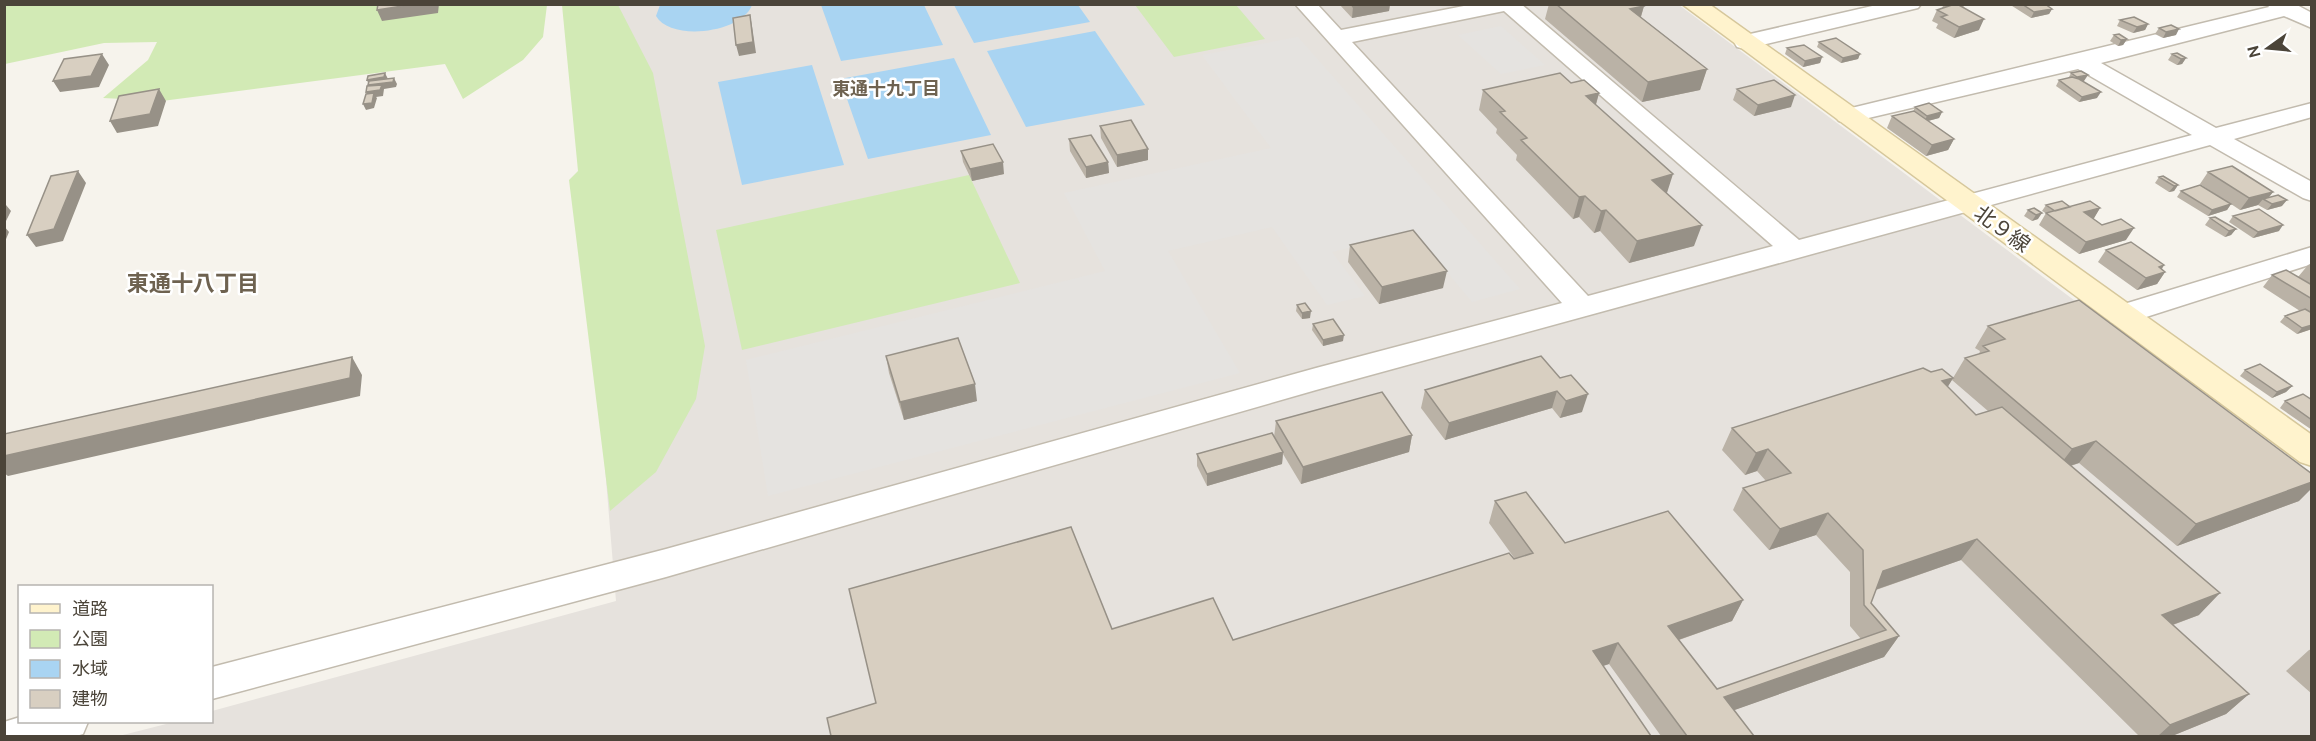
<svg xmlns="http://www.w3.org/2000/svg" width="2316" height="741" font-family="Ubuntu,'Noto Sans JP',sans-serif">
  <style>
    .industrial { fill: #e6e2dd }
    .green { fill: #d2eab5 }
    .parking { fill: #e5e3e0 }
    .water { fill: #a9d4f2 }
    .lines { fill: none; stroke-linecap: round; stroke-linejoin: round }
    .street-casing { stroke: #c2bbae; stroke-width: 3 }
    .secondary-casing { stroke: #d6c79b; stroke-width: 3 }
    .street { fill: #fff; fill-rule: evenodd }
    .secondary { fill: #fff3cd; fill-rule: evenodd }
    .wall { fill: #bab2a6; fill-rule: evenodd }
    .shaded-wall { fill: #979187 }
    .building { fill: #d8cfc1; stroke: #979187; stroke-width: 1.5 }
    .labels { text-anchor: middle; stroke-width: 5; stroke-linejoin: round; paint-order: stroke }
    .far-neighbourhood-label { font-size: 18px; font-weight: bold; fill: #6e6250; stroke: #fff }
    .street-label { font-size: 21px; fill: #4b4439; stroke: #fff }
    .neighbourhood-label { font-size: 22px; font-weight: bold; fill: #6e6250; stroke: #fff }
  </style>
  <rect width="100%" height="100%" fill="#f6f3ec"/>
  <path class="industrial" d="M567,5H1679L2311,477V736H119L174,722H212V711L616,601Z"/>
  <path class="green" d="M4,5H547L543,37L523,60L463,99L445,64L162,101L103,98L148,60L157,42L104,43L5,64Z
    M562,5H618L653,73L705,346L696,399L656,472L610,511L569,180L578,171Z
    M1135,5H1236L1265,39L1174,57Z
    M969,175L1020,283L742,350L716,230Z"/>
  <path class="parking" d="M1501,26L1545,65L1501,74L1458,35Z
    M1298,37L1520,289L1472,302L1414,232L1332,252L1365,296L1327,305L1272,227L1168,251L1240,373L768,496L746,360L1105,271L1064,193L1271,148L1202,55Z"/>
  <path class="water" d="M660,5H752C742,33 671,42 656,16Z
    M821,5H924L943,45L841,61Z
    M954,5H1078L1090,22L974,43Z
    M1095,31L1145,105L1026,127L987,51Z
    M954,58L991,135L868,159L840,79Z
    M812,65L844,165L742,185L718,82Z"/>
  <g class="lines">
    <g class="street-casing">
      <path id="street" d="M1295,4H1317L1341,30L1474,4H1521L1799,240L2192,135L2078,69L1847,123L1839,121L1835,116L1839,111L2269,7L2267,4H2295L2312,13V28L2284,16L2101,63L2216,128L2312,103V117L2234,139L2312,182V201L2303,198L2210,145L1316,390L666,577L212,699V667L666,549L1316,368L1562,303ZM1504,11L1773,246L1588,296L1352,42Z
        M1881,4H1921L1918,8L1745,49L1737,47L1734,42L1737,37Z
        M2312,247V264L2121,325L2111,322L2107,315L2111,308Z
        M20,717V722H88L83,734L76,736H4V722Z"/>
    </g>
    <g class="secondary-casing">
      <path id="secondary" d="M1682,4H1709L2312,435V466L2300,462Z"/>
    </g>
    <use href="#street" class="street"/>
    <use href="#secondary" class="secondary"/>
  </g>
  <path class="wall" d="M1339,4H1390L1389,11L1352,18Z
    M1549,4H1642L1644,6L1641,17L1707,69L1700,90L1642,102L1545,19Z
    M1944,4H1962L1979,30L1954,38L1936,28L1938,24L1932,21L1937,10L1942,8Z
    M2009,4H2045L2052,9L2049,14L2031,18Z
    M2120,20L2148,24L2145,30L2133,33L2117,26Z
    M2159,28L2176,35L2163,38L2155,34Z
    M2114,35L2127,39L2123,45L2118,46L2110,41Z
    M1819,42L1860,54L1858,59L1841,63L1817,47Z
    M1787,48L1822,57L1820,63L1803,67L1785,54Z
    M2172,54L2186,58L2182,64L2177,65L2168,60Z
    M2071,73L2084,81H2083L2097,98L2079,102L2056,86L2059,80L2068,79Z
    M1571,83L1599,93L1596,105L1667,193L1694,246L1629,263L1600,231L1594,233L1579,217L1573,219L1516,160L1517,155L1496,133L1497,129L1479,110L1483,90Z
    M1737,89L1791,107L1754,116L1733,100Z
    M1915,107L1942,112L1939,118L1928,121L1954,139L1948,150L1926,156L1887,128L1892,116L1913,112Z
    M1100,126L1148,160L1117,167L1101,138Z
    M1069,139L1108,162L1109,173L1086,178L1070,151Z
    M961,151L1004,174L972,181L963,162Z
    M2208,172L2273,192L2268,198L2282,206L2267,210L2258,205L2240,210L2231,204L2227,210L2208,216L2177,197L2181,191L2229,203L2200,184Z
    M2159,177L2178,185L2174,191L2169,192L2155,183Z
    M2046,205L2100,208L2093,219L2126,240L2079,254L2039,225L2046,213L2042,211Z
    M2034,208L2038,219L2032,221L2024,216L2028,210Z
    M2233,216L2279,231L2253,238L2229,222Z
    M2210,218L2236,229L2231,235L2225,237L2205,225Z
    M1350,245L1443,288L1379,304L1348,262Z
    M2106,250L2164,265L2162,269L2165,272L2157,284L2137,290L2098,262Z
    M2312,263V285L2298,277L2308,265Z
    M2272,275L2312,285V329L2297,334L2280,322L2285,316L2300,311L2263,287Z
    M1297,305L1310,318L1302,319L1296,311Z
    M1313,324L1343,341L1323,346L1312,330Z
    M1988,326L2299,501L2177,546L2079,463L2071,466L2199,615L2173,625L2249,694L2226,714L2172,736H2139L1961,560L1876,590L1871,603L1899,636L1884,657L1734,710L1754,736H1661L1609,664L1603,666L876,703L1112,629L1233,640L1515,559L1489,523L1495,501L1565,543L1743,600L1732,621L1679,640L1717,689L1861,639L1850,626V572L1816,535L1769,550L1733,510L1743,488L1766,481L1757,471L1745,475L1722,450L1732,428L1931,372L1953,378L1965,358L1979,354L1980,351L1975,348ZM1952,380L1988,411L1976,415L1947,387Z
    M886,356L977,401L904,420L889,373Z
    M1541,356L1582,412L1560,418L1552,408L1445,440L1421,408L1425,390Z
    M2245,370L2292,386L2286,392L2272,398L2240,376Z
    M2312,400V430L2280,408L2285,401Z
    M1276,421L1412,435L1409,452L1301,484L1283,454L1282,464L1207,486L1197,466V454L1274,437Z
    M2312,649V694L2286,671L2309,650Z"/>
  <path class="shaded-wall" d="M415,4H439L438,13L382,21L377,10Z
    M1367,4H1390L1389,11L1352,18L1353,7Z
    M1644,6L1638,26L1630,9Z
    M2052,9L2049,14L2031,18L2034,12Z
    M750,15L752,26L756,53L739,56L736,45Z
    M1984,19L1979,30L1954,38L1959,27Z
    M2148,24L2145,30L2133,33L2137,27Z
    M2179,29L2176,35L2163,38L2166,32Z
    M2127,39L2123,45L2118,46L2121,40Z
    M102,54L109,65L99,87L60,92L53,81Z
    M1860,54L1858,59L1841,63L1843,58Z
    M1822,57L1820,63L1803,67L1805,61Z
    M2186,58L2182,64L2177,65L2181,59Z
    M1707,69L1700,90L1642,102L1648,82Z
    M385,73L388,79L394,78L397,84L396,87L384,89L383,96L376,97L377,98L374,108L366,110L363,104L369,98L366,92L371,91L367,80Z
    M2088,75L2084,81L2074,83L2077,77Z
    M159,89L166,101L158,126L117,133L110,121Z
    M2101,92L2097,98L2079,102L2082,97Z
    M1599,93L1593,114L1586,96Z
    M1795,95L1791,107L1754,116L1758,105Z
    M1942,112L1939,118L1924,122L1927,116Z
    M1954,139L1948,150L1926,156L1932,145Z
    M1148,149V160L1117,167V155Z
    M1003,162L1004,174L972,181L970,169Z
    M1108,162L1109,173L1086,178V167Z
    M78,171L86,183L63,241L36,247L27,235Z
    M1673,174L1666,196L1652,180Z
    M2178,185L2174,191L2169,192L2174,186Z
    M2273,192L2266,201L2263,199L2258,205L2240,210L2249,198Z
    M1585,196L1579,217L1573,219L1579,197Z
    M2287,200L2282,206L2267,210L2272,204Z
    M2231,204L2227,210L2208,216L2212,210Z
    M6,205L11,211L6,221H4V208Z
    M2100,208L2093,220L2084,212Z
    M1606,210L1600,231L1594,233L1601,211Z
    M2042,213L2038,219L2032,221L2036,215Z
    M1702,225L1694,246L1629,263L1637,241Z
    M2283,225L2279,231L2253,238L2258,232Z
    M4,226L9,232L4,244Z
    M2134,228L2126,240L2079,254L2086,242Z
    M2236,229L2231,235L2225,237L2229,231Z
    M2164,265L2158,274L2165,272L2157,284L2137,290L2146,278L2159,267Z
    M1447,271L1443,288L1379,304L1382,287Z
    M1311,311L1310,318L1302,319V313Z
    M2312,325V329L2297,334L2302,328Z
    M1344,335L1343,341L1323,346V340Z
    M352,357L362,375L360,396L8,476L4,473V456Z
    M1953,378L1940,400L1942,381Z
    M975,384L977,401L904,420L900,402Z
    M2292,386L2286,392L2272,398L2277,392Z
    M1557,391L1552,408L1445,440L1449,423Z
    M1588,394L1582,412L1560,418L1566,401Z
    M1412,435L1409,452L1301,484L1303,467Z
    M2096,441L2079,463L2056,470L2072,449Z
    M1768,449L1757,471L1745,475L1756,453Z
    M1283,452L1282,464L1207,486V474Z
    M2312,482V488L2299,501L2177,546L2196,524Z
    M1828,513L1816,535L1769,550L1780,529Z
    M1977,539L1961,560L1869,592L1883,571Z
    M2220,593L2199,615L2142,636L2162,615Z
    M1743,600L1732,621L1658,647L1668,626Z
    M1899,636L1884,657L1712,718L1724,697Z
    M1618,643L1609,664L1584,672L1593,651Z
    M2249,694L2226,714L2172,736H2158L2170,725Z"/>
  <path class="building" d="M378,4H415L377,10Z
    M1351,4H1367L1353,7Z
    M1556,4H1642L1644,6L1630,9L1707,69L1648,82Z
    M1955,4H1957L1984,19L1959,27L1941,17L1947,15L1937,10Z
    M2022,4H2045L2052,9L2034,12Z
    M750,15L753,42L736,45L733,18Z
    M2134,17L2148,24L2137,27L2120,20Z
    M2171,25L2179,29L2166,32L2159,28Z
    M2119,34L2127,39L2121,40L2114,35Z
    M1836,38L1860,54L1843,58L1819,42Z
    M1804,45L1822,57L1805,61L1787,48Z
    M2177,53L2186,58L2181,59L2172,54Z
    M102,54L91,76L53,81L64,59Z
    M2081,71L2088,75L2077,77L2071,73Z
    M385,73L384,77L367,80L368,76Z
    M1560,73L1571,83L1584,80L1599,93L1586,96L1673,174L1652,180L1702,225L1637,241L1606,210L1601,211L1585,196L1579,197L1521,140L1527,138L1500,112L1505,111L1483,90Z
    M2072,77L2079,79L2101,92L2082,97L2059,80Z
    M394,78L393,82L368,85L369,81Z
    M1774,80L1795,95L1758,105L1737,89Z
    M382,85L380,90L366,92L367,86Z
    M159,89L150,114L110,121L119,96Z
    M374,93L372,103L363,104L366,94Z
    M1929,103L1942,112L1927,116L1915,107Z
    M1914,111L1954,139L1932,145L1892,116Z
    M1131,120L1148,149L1117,155L1100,126Z
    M1091,135L1108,162L1086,167L1069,139Z
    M993,144L1003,162L970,169L961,151Z
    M2232,166L2273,192L2249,198L2208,172Z
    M78,171L54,229L27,235L51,176Z
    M2163,176L2178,185L2174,186L2159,177Z
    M2200,185L2231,204L2212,210L2181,191Z
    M2278,195L2287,200L2272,204L2263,199Z
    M2062,201L2070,207L2055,211L2046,205Z
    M2090,201L2100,208L2084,212L2102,225L2121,219L2134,228L2086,242L2046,213Z
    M2034,208L2042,213L2036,215L2028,210Z
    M2259,209L2283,225L2258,232L2233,216Z
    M2215,217L2236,229L2229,231L2210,218Z
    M1413,230L1447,271L1382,287L1350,245Z
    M2131,242L2164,265L2159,267L2165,272L2146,278L2106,250Z
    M2286,270L2312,285V299L2272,275Z
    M2079,300L2312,474V482L2196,524L2096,441L2072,449L1965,358L1989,351L1983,346L2005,339L1988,326Z
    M1305,303L1311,311L1302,313L1297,305Z
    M2305,309L2312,313V325L2302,328L2285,316Z
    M1333,319L1344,335L1323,340L1313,324Z
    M958,338L975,384L900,402L886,356Z
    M1541,356L1560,378L1571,375L1588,394L1566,401L1557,391L1449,423L1425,390Z
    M352,357L350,378L4,456V434Z
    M2260,364L2292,386L2277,392L2245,370Z
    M1923,368L1931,372L1942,369L1953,378L1942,381L1976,415L2002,407L2220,593L2162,615L2249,694L2170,725L1977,539L1883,571L1871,603L1899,636L1724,697L1754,736H1687L1618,643L1593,651L1651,736H831L827,718L876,703L849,589L1071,527L1112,629L1213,598L1233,640L1509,553L1514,559L1533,553L1495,501L1526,492L1565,543L1668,511L1743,600L1668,626L1717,689L1886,630L1864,605L1863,550L1828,513L1780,529L1743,488L1791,473L1768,449L1756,453L1732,428Z
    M1382,392L1412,435L1303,467L1276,421Z
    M2303,394L2312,400V420L2285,401Z
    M1272,433L1283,452L1207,474L1197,454Z"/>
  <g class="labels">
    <g class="far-neighbourhood-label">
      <text x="886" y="95">東通十九丁目</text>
    </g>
    <g class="street-label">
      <text transform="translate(2002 229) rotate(36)" y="7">北９線</text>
    </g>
    <g class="neighbourhood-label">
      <text x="193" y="291">東通十八丁目</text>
    </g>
  </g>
  <rect width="2316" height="741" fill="none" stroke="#4b4439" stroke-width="12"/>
  <rect x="18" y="585" width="195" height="138" fill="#ffffff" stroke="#b7b4b0" stroke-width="1.5"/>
  <rect x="30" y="604" width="30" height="9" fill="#fff3cd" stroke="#b7b4b0" stroke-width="1.5"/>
  <text x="72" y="615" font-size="18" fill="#4b4439">道路</text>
  <rect x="30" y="630" width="30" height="18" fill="#d2eab5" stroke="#b7b4b0" stroke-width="1.5"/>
  <text x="72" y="645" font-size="18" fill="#4b4439">公園</text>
  <rect x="30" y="660" width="30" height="18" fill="#a9d4f2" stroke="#b7b4b0" stroke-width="1.5"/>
  <text x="72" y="675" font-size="18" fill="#4b4439">水域</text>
  <rect x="30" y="690" width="30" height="18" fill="#d8cfc1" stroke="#b7b4b0" stroke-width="1.5"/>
  <text x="72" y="705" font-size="18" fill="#4b4439">建物</text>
  <g transform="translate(2268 48) rotate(255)" stroke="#ffffff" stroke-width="4.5" paint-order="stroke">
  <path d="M0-4.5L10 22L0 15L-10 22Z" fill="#4b4439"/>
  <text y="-9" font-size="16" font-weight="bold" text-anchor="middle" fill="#4b4439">N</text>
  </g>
</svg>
